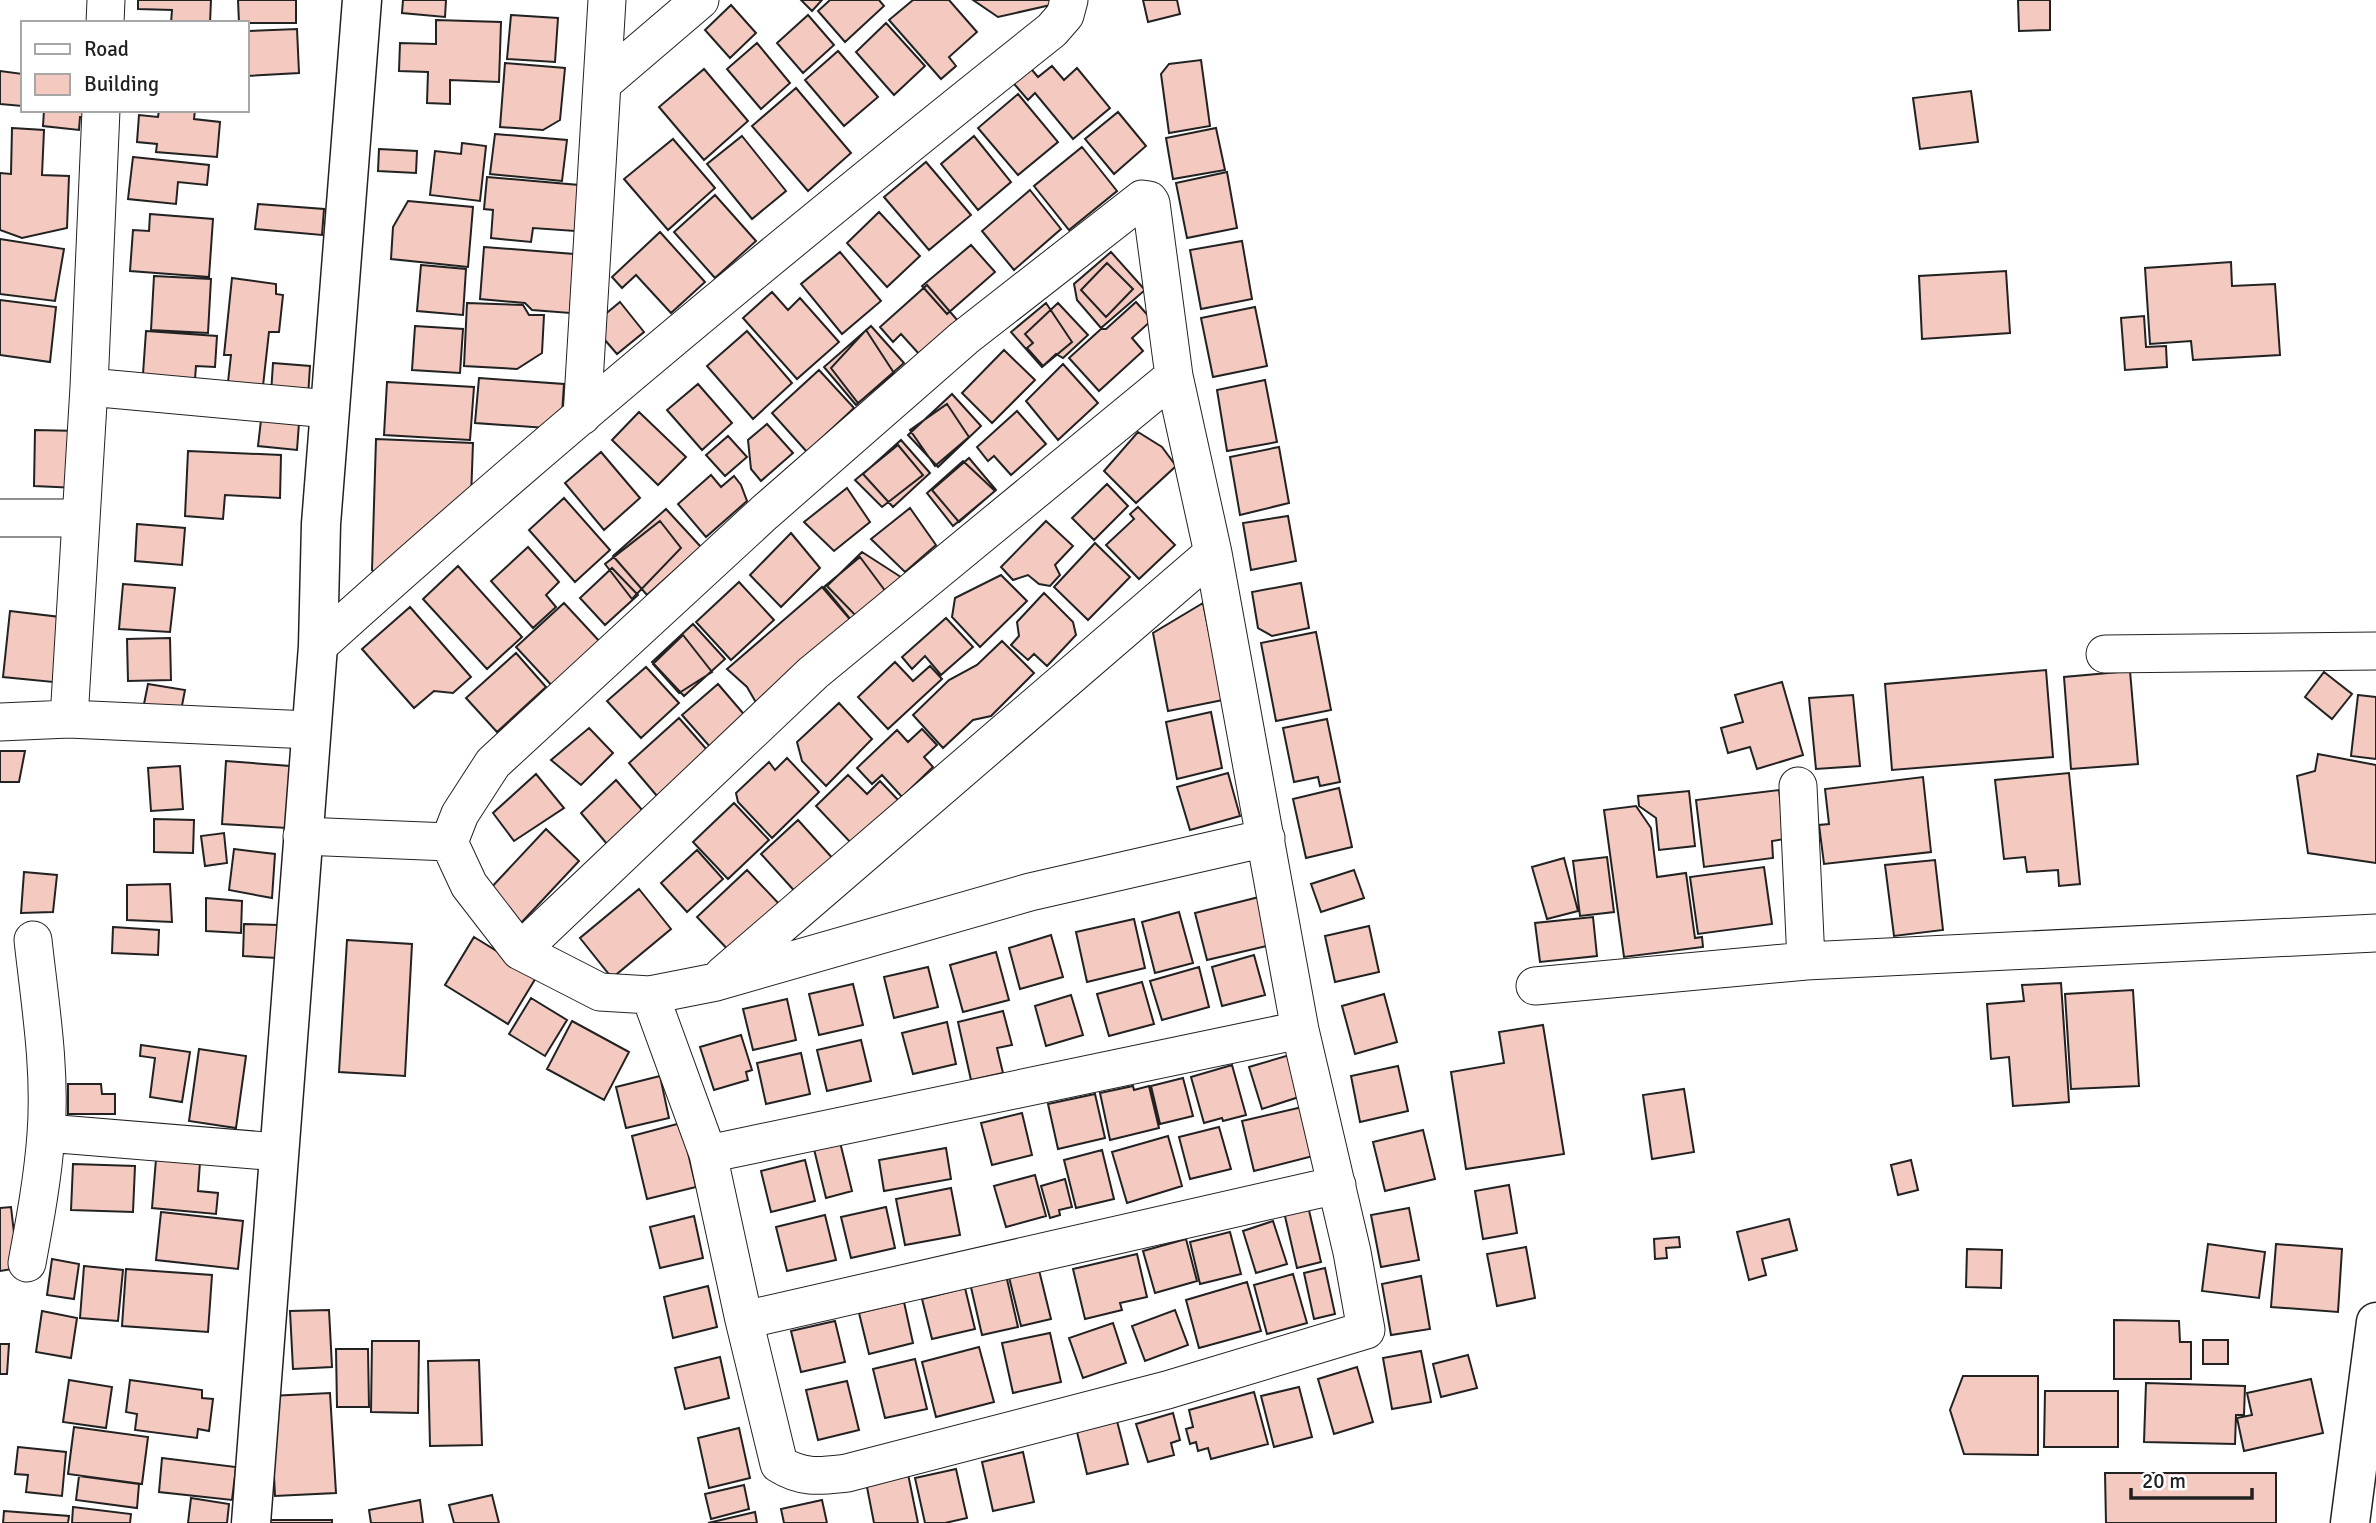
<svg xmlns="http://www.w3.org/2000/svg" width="2376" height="1523" font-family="Signika,sans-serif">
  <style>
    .building { fill: #f3c9c0; stroke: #222; stroke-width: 2 }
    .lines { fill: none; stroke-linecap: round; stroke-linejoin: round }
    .minor-casing { stroke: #222; stroke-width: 39 }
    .tertiary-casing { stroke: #222; stroke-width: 41 }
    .secondary-casing { stroke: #222; stroke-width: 41 }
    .minor { stroke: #fff; stroke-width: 37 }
    .tertiary { stroke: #fff; stroke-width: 38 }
    .secondary { stroke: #fff; stroke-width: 38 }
  </style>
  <rect width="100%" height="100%" fill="#fff"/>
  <path class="building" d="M138,0H211L210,23H171L172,10L138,9Z
    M238,0H296V23H239Z
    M403,0H446L445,17L402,13Z
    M801,0H822L812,11Z
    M830,0H879L884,6L845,42L818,11Z
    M913,0H949L977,32L949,57L956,66L941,79L889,20Z
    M973,0H1054L1055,4L998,17Z
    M1143,0H1177L1180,14L1148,22Z
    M2018,0H2050V30L2019,31Z
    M731,5L756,33L730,58L705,30Z
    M511,15L558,18L555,62L507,59Z
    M808,15L834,45L803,73L777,43Z
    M436,20L501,22L499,82L450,80V104L427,103L428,72L399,71L400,43L436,44Z
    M886,23L925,66L894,95L856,52Z
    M297,29L299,73L247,76V31Z
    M757,43L790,83L761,109L727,69Z
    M838,51L878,97L844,126L805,80Z
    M1201,60L1210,126L1169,133L1161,74L1169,64Z
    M505,63L565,68L560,120L543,130L500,127Z
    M1027,64L1038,77L1052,66L1064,80L1077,68L1110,108L1073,139L1035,93L1028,100L1009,78Z
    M704,69L748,121L704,160L659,107Z
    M0,71L23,74L22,106L0,104Z
    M796,88L851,153L808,191L752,126Z
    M1971,91L1978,142L1920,149L1913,98Z
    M1018,94L1058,142L1018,175L978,128Z
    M44,110H91V118L80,117L79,130L43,126Z
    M159,110H195L194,119L220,122L217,157L156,152L157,144L137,142L139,115L158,117Z
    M1118,112L1146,146L1114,174L1085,139Z
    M12,128L44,130L42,175L69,176L67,228L22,238L0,230V173L11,174Z
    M1216,128L1225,170L1173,179L1166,138Z
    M495,134L567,140L562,181L490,174Z
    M742,136L786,191L752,219L707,164Z
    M974,136L1011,182L978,210L941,164Z
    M673,139L715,188L668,230L624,179Z
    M462,143L486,146L480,201L430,195L435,151L461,154Z
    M1082,147L1117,191L1069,230L1034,186Z
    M379,149L417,151L416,173L378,171Z
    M133,157L209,165L207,185L178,182L176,204L128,199Z
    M926,162L971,215L929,250L884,197Z
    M1227,172L1237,228L1187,238L1176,183Z
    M487,177L579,185L575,231L533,228L531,242L491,238L493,210L484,209Z
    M1030,190L1061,229L1014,270L982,231Z
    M715,195L756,241L715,278L674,232Z
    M408,201L473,207L468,267L391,259L393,227Z
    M258,204L324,209L322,235L255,229Z
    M879,212L920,256L887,287L847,243Z
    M150,214L213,219L209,277L130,271L133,230L149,231Z
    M660,232L705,282L671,313L636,275L622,288L612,277Z
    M0,239L64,249L55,301L0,294Z
    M1242,241L1252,299L1201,309L1190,250Z
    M971,245L995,272L947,314L922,286Z
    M484,247L574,254L570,313L532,310L525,303L480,299Z
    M840,252L881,301L842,334L801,284Z
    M1111,252L1145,290L1101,328L1077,300L1074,284Z
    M2231,262L2232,286L2275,284L2280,355L2193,360L2191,341L2150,344L2145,268Z
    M1107,263L1133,289L1106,317L1081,290Z
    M421,265L466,269L463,315L417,311Z
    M2006,271L2010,333L1922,339L1919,276Z
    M154,276L211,279L208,333L151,330Z
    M232,278L276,284V294L283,295L279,332H269L263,386L228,382L231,355H224Z
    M927,285L958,321L920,355L901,334L893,342L880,327Z
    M772,292L788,310L800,298L839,342L797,379L743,318Z
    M0,300L56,307L50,362L0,355Z
    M620,302L644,332L617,354L592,325Z
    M1136,302L1152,320L1132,338L1143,351L1099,391L1069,358L1101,329H1106Z
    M467,303L523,305L529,315H544L542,353L517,369L464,366Z
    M1046,303L1072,342L1042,367L1011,332Z
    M1058,303L1088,335L1063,358L1056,354L1043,366L1027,348L1033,343L1025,334Z
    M1255,307L1267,366L1213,377L1201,318Z
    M2144,316L2146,347L2166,346L2167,367L2125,370L2121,318Z
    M415,326L463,329L460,373L412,370Z
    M871,326L904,363L856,405L824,367Z
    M866,330L894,373L858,403L831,368Z
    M146,331L217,336L215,367L196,366L194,392L142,388Z
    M747,331L792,383L753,419L707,366Z
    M1004,350L1035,380L992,423L962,393Z
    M273,363L310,366L308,397L271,394Z
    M1063,364L1098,403L1058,440L1026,401Z
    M819,370L854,408L807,452L772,413Z
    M479,378L564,384L561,429L475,423Z
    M1265,380L1277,442L1227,451L1217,390Z
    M387,382L474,387L470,440L384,435Z
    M698,384L732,423L702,450L667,410Z
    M952,394L981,426L938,467L908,435Z
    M947,404L969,437L935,466L910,430Z
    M1017,411L1046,444L1011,475L994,456L988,461L977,447Z
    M639,412L686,457L658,485L612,440Z
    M261,420L299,423L297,450L258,446Z
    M767,424L793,453L761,481L751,469L748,440Z
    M35,430L80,431L78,488L34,486Z
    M1138,432L1162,447L1176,466L1136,503L1104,471Z
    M728,436L747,457L725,476L706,455Z
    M376,439L473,443L471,498L384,583L372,570Z
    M901,440L930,473L893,507L863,474Z
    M898,445L923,475L882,507L855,480Z
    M1279,447L1289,503L1240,515L1230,457Z
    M188,451L281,455L280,498L225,495L223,519L185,516Z
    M601,452L640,498L604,530L565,483Z
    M969,458L996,490L959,522L932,490Z
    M963,461L995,491L953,526L927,493Z
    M711,475L721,487L734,476L741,485L747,501L706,537L678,504Z
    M1107,484L1128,506L1094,540L1072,518Z
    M847,488L870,522L834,551L804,522Z
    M564,498L610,550L575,582L529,530Z
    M1138,507L1175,545L1139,579L1106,545L1134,519L1130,514Z
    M910,508L936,545L905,572L871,539Z
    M666,509L701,547L647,595L613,556Z
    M1288,516L1296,561L1251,570L1243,523Z
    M660,521L681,548L632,599L605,564Z
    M1046,521L1073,546L1055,565L1060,575L1050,586L1039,584L1028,575L1013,580L1001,567Z
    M137,524L185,528L182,565L135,561Z
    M791,533L820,568L781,607L750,575Z
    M1095,543L1130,577L1088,620L1054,587Z
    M528,547L559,582L546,595L556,607L533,628L491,581Z
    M862,552L904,579L858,618L827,586Z
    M860,557L886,592L851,620L824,587Z
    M458,566L522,637L487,669L423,599Z
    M612,568L638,595L605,625L580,598Z
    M1001,575L1027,601L980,647L952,617L955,598Z
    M739,582L774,620L731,660L696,622Z
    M1301,583L1309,628L1272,636L1258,628L1252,592Z
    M123,584L175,588L170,632L119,629Z
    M822,587L854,624L758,706L747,687L727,669Z
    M1044,593L1073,622L1076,635L1047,666L1034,654L1028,660L1011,645L1019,636L1017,622Z
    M564,603L602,644L555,689L516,647Z
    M1203,603L1223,700L1168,711L1153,633Z
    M410,607L471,677L453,693L434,691L414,708L362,649Z
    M10,611L60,617L53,682L3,677Z
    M946,618L973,647L941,675L925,656L912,669L902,657Z
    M693,624L725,659L684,696L652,662Z
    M1316,632L1331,710L1276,721L1261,643Z
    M683,635L712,672L679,693L653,664Z
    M170,638L171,680L128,681L127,639Z
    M1002,641L1034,673L991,716L973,720L943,748L913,715L949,680L977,665Z
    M516,653L546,687L497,732L466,698Z
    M895,662L913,681L930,666L942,679L888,729L858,697Z
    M646,667L679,703L641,738L607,701Z
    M2046,670L2053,757L1892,770L1885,684Z
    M2130,671L2138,764L2071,769L2064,677Z
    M2324,672L2352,694L2332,719L2305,697Z
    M1782,682L1803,755L1757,769L1750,747L1728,753L1721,728L1743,722L1735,695Z
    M148,684L185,690L179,721L141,719Z
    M718,684L754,726L719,757L682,715Z
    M1853,695L1860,766L1816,769L1809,698Z
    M2358,695L2376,697V759L2351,756Z
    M839,703L872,739L826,786L802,761L797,742Z
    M1211,712L1222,768L1177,779L1166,722Z
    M679,718L708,751L657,796L629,763Z
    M1327,719L1340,782L1320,786L1318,777L1294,782L1283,728Z
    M589,728L613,753L581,785L551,760Z
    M922,729L937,745L924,757L933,767L902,797L882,775L872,784L857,768L897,730L908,742Z
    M0,751H25L19,782H0Z
    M2318,754L2376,765V863L2308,853L2297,776L2315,771Z
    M787,758L819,792L772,838L738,802L736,793L769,762L775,770Z
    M226,761L290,766L287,828L222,824Z
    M180,766L183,809L151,811L148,768Z
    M1228,773L1240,816L1190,830L1177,787Z
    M2069,773L2080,884L2059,886L2058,870L2027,872L2025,857L2004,859L1995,780Z
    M536,774L564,808L514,841L493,813Z
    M848,775L867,794L880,781L900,802L851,843L816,806Z
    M1923,777L1931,852L1824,864L1819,825L1829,824L1825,789Z
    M616,780L643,811L607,844L581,813Z
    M1339,788L1352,847L1306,858L1293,799Z
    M1779,790L1785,839L1772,841L1773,858L1704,867L1696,800Z
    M1689,791L1695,846L1659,850L1656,818L1639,806L1638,796Z
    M734,803L769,840L728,879L693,842Z
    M1636,806L1651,828L1657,877L1686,873L1695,938L1702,937L1703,947L1624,957L1604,810Z
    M154,819L194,820L193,853L154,852Z
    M798,820L836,862L799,896L761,854Z
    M546,829L579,861L521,923L488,891Z
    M224,833L227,863L205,866L201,836Z
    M234,849L275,854L272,898L229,890Z
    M697,850L723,879L687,912L661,883Z
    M1607,857L1614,912L1580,916L1573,861Z
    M1564,858L1578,911L1547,919L1532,867Z
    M1935,860L1943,930L1894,936L1885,865Z
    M1764,867L1772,924L1698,934L1690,877Z
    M747,870L783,908L733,955L697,917Z
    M1354,870L1364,898L1321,912L1311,884Z
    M24,872L57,875L53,912L21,913Z
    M170,884L172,922L127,920V885Z
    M639,889L671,929L612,978L580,938Z
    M1259,897L1271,945L1207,960L1195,913Z
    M206,898L242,901L241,933L206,931Z
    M1179,912L1193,963L1155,973L1142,922Z
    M1593,917L1597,956L1540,962L1535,923Z
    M1134,919L1145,968L1087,982L1076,932Z
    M244,924L278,925L277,958L243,956Z
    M1369,926L1379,972L1335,982L1325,936Z
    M113,927L159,930L158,955L112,953Z
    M1051,935L1063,977L1020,989L1009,948Z
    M474,937L537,976L508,1024L445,985Z
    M347,940L412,944L405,1076L339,1072Z
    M996,952L1009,1000L963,1012L950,965Z
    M1254,955L1265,995L1222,1006L1212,967Z
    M928,967L938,1007L894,1018L884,977Z
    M1199,967L1209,1007L1162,1020L1150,981Z
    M1142,982L1154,1024L1109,1036L1097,994Z
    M2061,983L2069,1102L2013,1106L2009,1057L1991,1059L1987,1004L2024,1001L2022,985Z
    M853,984L863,1025L819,1035L809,994Z
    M2133,990L2139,1086L2071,1089L2065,994Z
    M1384,994L1397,1042L1355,1054L1342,1006Z
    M1071,995L1083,1035L1046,1046L1035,1006Z
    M531,998L567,1020L545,1056L509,1034Z
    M787,999L796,1040L753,1050L743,1009Z
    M1003,1011L1012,1045L997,1048L1003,1073L971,1080L958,1022Z
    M572,1021L629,1052L604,1100L547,1069Z
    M947,1022L956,1064L913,1074L902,1033Z
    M1543,1025L1564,1154L1466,1169L1451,1072L1504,1063L1499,1032Z
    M741,1035L752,1070L746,1072L748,1080L714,1090L700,1047Z
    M861,1040L871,1081L827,1091L817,1050Z
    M141,1045L190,1052L182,1102L150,1097L155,1058L140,1056Z
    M199,1049L246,1056L236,1128L189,1121Z
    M801,1053L810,1094L766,1104L757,1063Z
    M1293,1054L1305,1095L1262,1109L1249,1067Z
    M1232,1065L1246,1115L1223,1121L1222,1118L1204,1123L1191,1077Z
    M1398,1066L1408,1111L1360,1122L1351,1076Z
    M660,1076L669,1118L626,1128L616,1087Z
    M1183,1078L1193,1116L1160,1124L1151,1086Z
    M68,1084H101L102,1094H115V1114H68Z
    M1133,1086L1134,1090L1149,1086L1159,1128L1110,1140L1100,1093Z
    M1684,1089L1694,1152L1652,1159L1643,1095Z
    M1095,1094L1105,1138L1058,1149L1048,1104Z
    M1311,1105L1321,1154L1254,1171L1242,1121Z
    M1022,1113L1032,1155L992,1165L981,1123Z
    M681,1123L696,1187L647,1199L632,1136Z
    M1219,1127L1231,1169L1190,1179L1179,1137Z
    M1423,1130L1435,1179L1385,1191L1373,1142Z
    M838,1134L852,1191L826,1198L812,1141Z
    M1168,1136L1182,1186L1127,1203L1112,1152Z
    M946,1148L951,1179L884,1191L879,1160Z
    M1102,1150L1114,1199L1076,1208L1064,1160Z
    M156,1159L200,1162L198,1191L218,1193L216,1214L152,1208Z
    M805,1160L815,1201L771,1212L761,1171Z
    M1911,1160L1918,1190L1898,1195L1891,1165Z
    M73,1164L135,1166L133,1212L71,1210Z
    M1035,1175L1046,1216L1006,1227L994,1186Z
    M1065,1179L1072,1207L1059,1210L1060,1215L1050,1218L1041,1186Z
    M1509,1185L1517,1233L1483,1239L1475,1191Z
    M951,1188L960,1235L905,1245L896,1199Z
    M1308,1206L1321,1262L1297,1268L1284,1212Z
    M11,1207L18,1268L0,1271V1208Z
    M886,1207L895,1248L851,1258L841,1217Z
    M1409,1208L1419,1260L1381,1267L1371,1215Z
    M161,1212L243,1221L238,1269L156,1260Z
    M825,1215L836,1260L787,1271L776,1227Z
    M694,1216L703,1258L660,1268L650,1227Z
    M1789,1219L1797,1250L1762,1259L1766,1275L1749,1280L1737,1232Z
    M1273,1221L1287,1264L1256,1273L1243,1231Z
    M1230,1232L1241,1274L1200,1284L1190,1242Z
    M1679,1237L1680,1247L1666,1248L1667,1258L1655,1259L1654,1239Z
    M1186,1239L1197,1281L1155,1293L1143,1251Z
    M2208,1244L2265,1252L2259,1298L2202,1291Z
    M2276,1244L2342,1249L2338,1312L2271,1307Z
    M1526,1247L1535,1298L1497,1306L1487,1254Z
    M1967,1249L2002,1250L2001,1288L1966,1287Z
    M1137,1254L1147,1297L1120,1303L1122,1310L1085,1319L1073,1269Z
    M52,1259L79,1264L74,1299L47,1295Z
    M1037,1262L1051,1319L1021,1326L1007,1269Z
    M84,1266L123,1270L118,1321L80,1318Z
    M1325,1268L1335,1314L1314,1319L1304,1273Z
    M126,1269L212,1275L208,1332L122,1326Z
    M1293,1274L1307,1323L1267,1334L1254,1285Z
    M1006,1275L1018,1327L982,1335L970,1283Z
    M1421,1276L1430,1329L1391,1335L1382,1284Z
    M1247,1282L1261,1331L1199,1348L1186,1300Z
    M708,1286L717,1327L673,1338L664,1297Z
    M965,1288L975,1329L932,1339L922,1299Z
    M904,1302L913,1343L869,1354L859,1313Z
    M329,1310L332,1367L293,1369L290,1311Z
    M1175,1310L1188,1345L1145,1361L1132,1326Z
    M42,1311L77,1318L71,1358L36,1352Z
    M2114,1320L2179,1321L2180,1342H2191V1379H2114Z
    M835,1321L845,1362L801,1372L791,1331Z
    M1113,1323L1126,1363L1083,1378L1069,1338Z
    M1050,1333L1061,1382L1013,1393L1002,1343Z
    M2203,1340H2228V1364H2203Z
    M372,1341H419L418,1413L371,1412Z
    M0,1344H9L7,1374H0Z
    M979,1347L994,1402L936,1417L922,1362Z
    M336,1349H368L369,1407H337Z
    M1421,1351L1431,1402L1392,1409L1383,1358Z
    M1468,1355L1477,1388L1441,1397L1433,1364Z
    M720,1357L729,1398L685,1409L675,1368Z
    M915,1359L927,1409L885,1418L873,1369Z
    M479,1360L482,1445L430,1446L428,1361Z
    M1357,1367L1373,1422L1334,1434L1318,1379Z
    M1963,1376H2038V1455L1964,1454L1950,1410Z
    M2311,1379L2323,1433L2244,1451L2237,1418L2252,1415L2247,1393Z
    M69,1380L112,1387L106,1428L63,1422Z
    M130,1380L202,1390V1398L213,1399L209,1431L198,1429L197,1438L135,1430L137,1414L126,1412Z
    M847,1381L859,1430L818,1440L806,1390Z
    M2146,1383L2245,1386L2244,1415H2236L2235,1444L2144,1442Z
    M1299,1387L1312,1437L1274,1447L1261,1396Z
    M2045,1391H2118V1447H2044Z
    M1254,1392L1268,1444L1211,1459L1208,1448L1198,1451L1196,1442L1190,1444L1186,1429L1193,1427L1189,1410Z
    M330,1393L336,1493L275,1496L270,1396Z
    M1173,1413L1180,1440L1171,1443L1174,1455L1148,1462L1136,1424Z
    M1117,1421L1128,1464L1087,1474L1077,1432Z
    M74,1427L148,1437L142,1484L68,1474Z
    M739,1428L750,1478L709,1488L698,1438Z
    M18,1447L66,1452L62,1496L26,1492L28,1475L15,1474Z
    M1023,1452L1034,1502L993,1511L982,1462Z
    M162,1458L236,1467L232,1500L159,1492Z
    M956,1469L967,1518L945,1523H925L915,1478Z
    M2105,1473H2276V1523H2106Z
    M908,1474L918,1523H874L866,1482Z
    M79,1476L139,1484L137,1508L76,1500Z
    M744,1485L749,1509L711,1519L705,1494Z
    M492,1495L499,1523H454L449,1505Z
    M191,1498L229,1504L227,1523H188Z
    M420,1500L423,1523H371L369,1510Z
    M822,1500L827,1523H784L781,1509Z
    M73,1507L131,1514L130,1523H72Z
    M4,1511L69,1516L68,1523H3Z
    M755,1512L757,1523H708Z
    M264,1520H332V1523H264Z"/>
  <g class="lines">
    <g class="minor-casing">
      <path id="minor" d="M105,23L106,0
        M604,82L700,0
        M89,387L329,409
        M582,416L607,0
        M0,518H81
        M318,646C555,432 802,229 1052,30L1065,15L1069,0
        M2105,654L2376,651
        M69,719L89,387L101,110
        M0,722L69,719L310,730
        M1798,786L1806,961
        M302,836L449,842
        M520,951L813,673L1174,376
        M723,975L1213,553
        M1535,986L1806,961L2376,933
        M650,995L708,1154L744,1320L779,1464C803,1479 820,1476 847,1473L1167,1390L1366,1330L1352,1252L1300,1030L1213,553L1174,376L1151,203L1149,200L1142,199L964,338L764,513L493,763L460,814L449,842L469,885L520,951L600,992L650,995L716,982L1030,892L1266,838
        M47,1133L278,1152
        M708,1154L1300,1030
        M27,1263C35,1220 43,1177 46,1134C51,1069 40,1004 33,940
        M744,1320L1337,1185"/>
    </g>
    <g class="tertiary-casing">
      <path id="tertiary" d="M251,1523L318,646L321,524L362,0"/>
    </g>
    <g class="secondary-casing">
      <path id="secondary" d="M2350,1523L2376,1322"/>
    </g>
    <use href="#minor" class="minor"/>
    <use href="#tertiary" class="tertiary"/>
    <use href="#secondary" class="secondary"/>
  </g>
  <rect x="21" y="21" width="228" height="91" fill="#ffffff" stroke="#a7a7a7" stroke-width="2"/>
  <rect x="35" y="44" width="35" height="10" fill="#ffffff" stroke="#a7a7a7" stroke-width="2"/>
  <text x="84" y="56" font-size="21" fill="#222222">Road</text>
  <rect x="35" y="74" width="35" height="21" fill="#f3c9c0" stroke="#a7a7a7" stroke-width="2"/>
  <text x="84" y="91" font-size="21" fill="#222222">Building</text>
  <path d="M2131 1488v10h121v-10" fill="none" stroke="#222222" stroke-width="3.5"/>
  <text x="2142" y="1488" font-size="21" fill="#222222" stroke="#ffffff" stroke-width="5" paint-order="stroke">20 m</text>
</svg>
